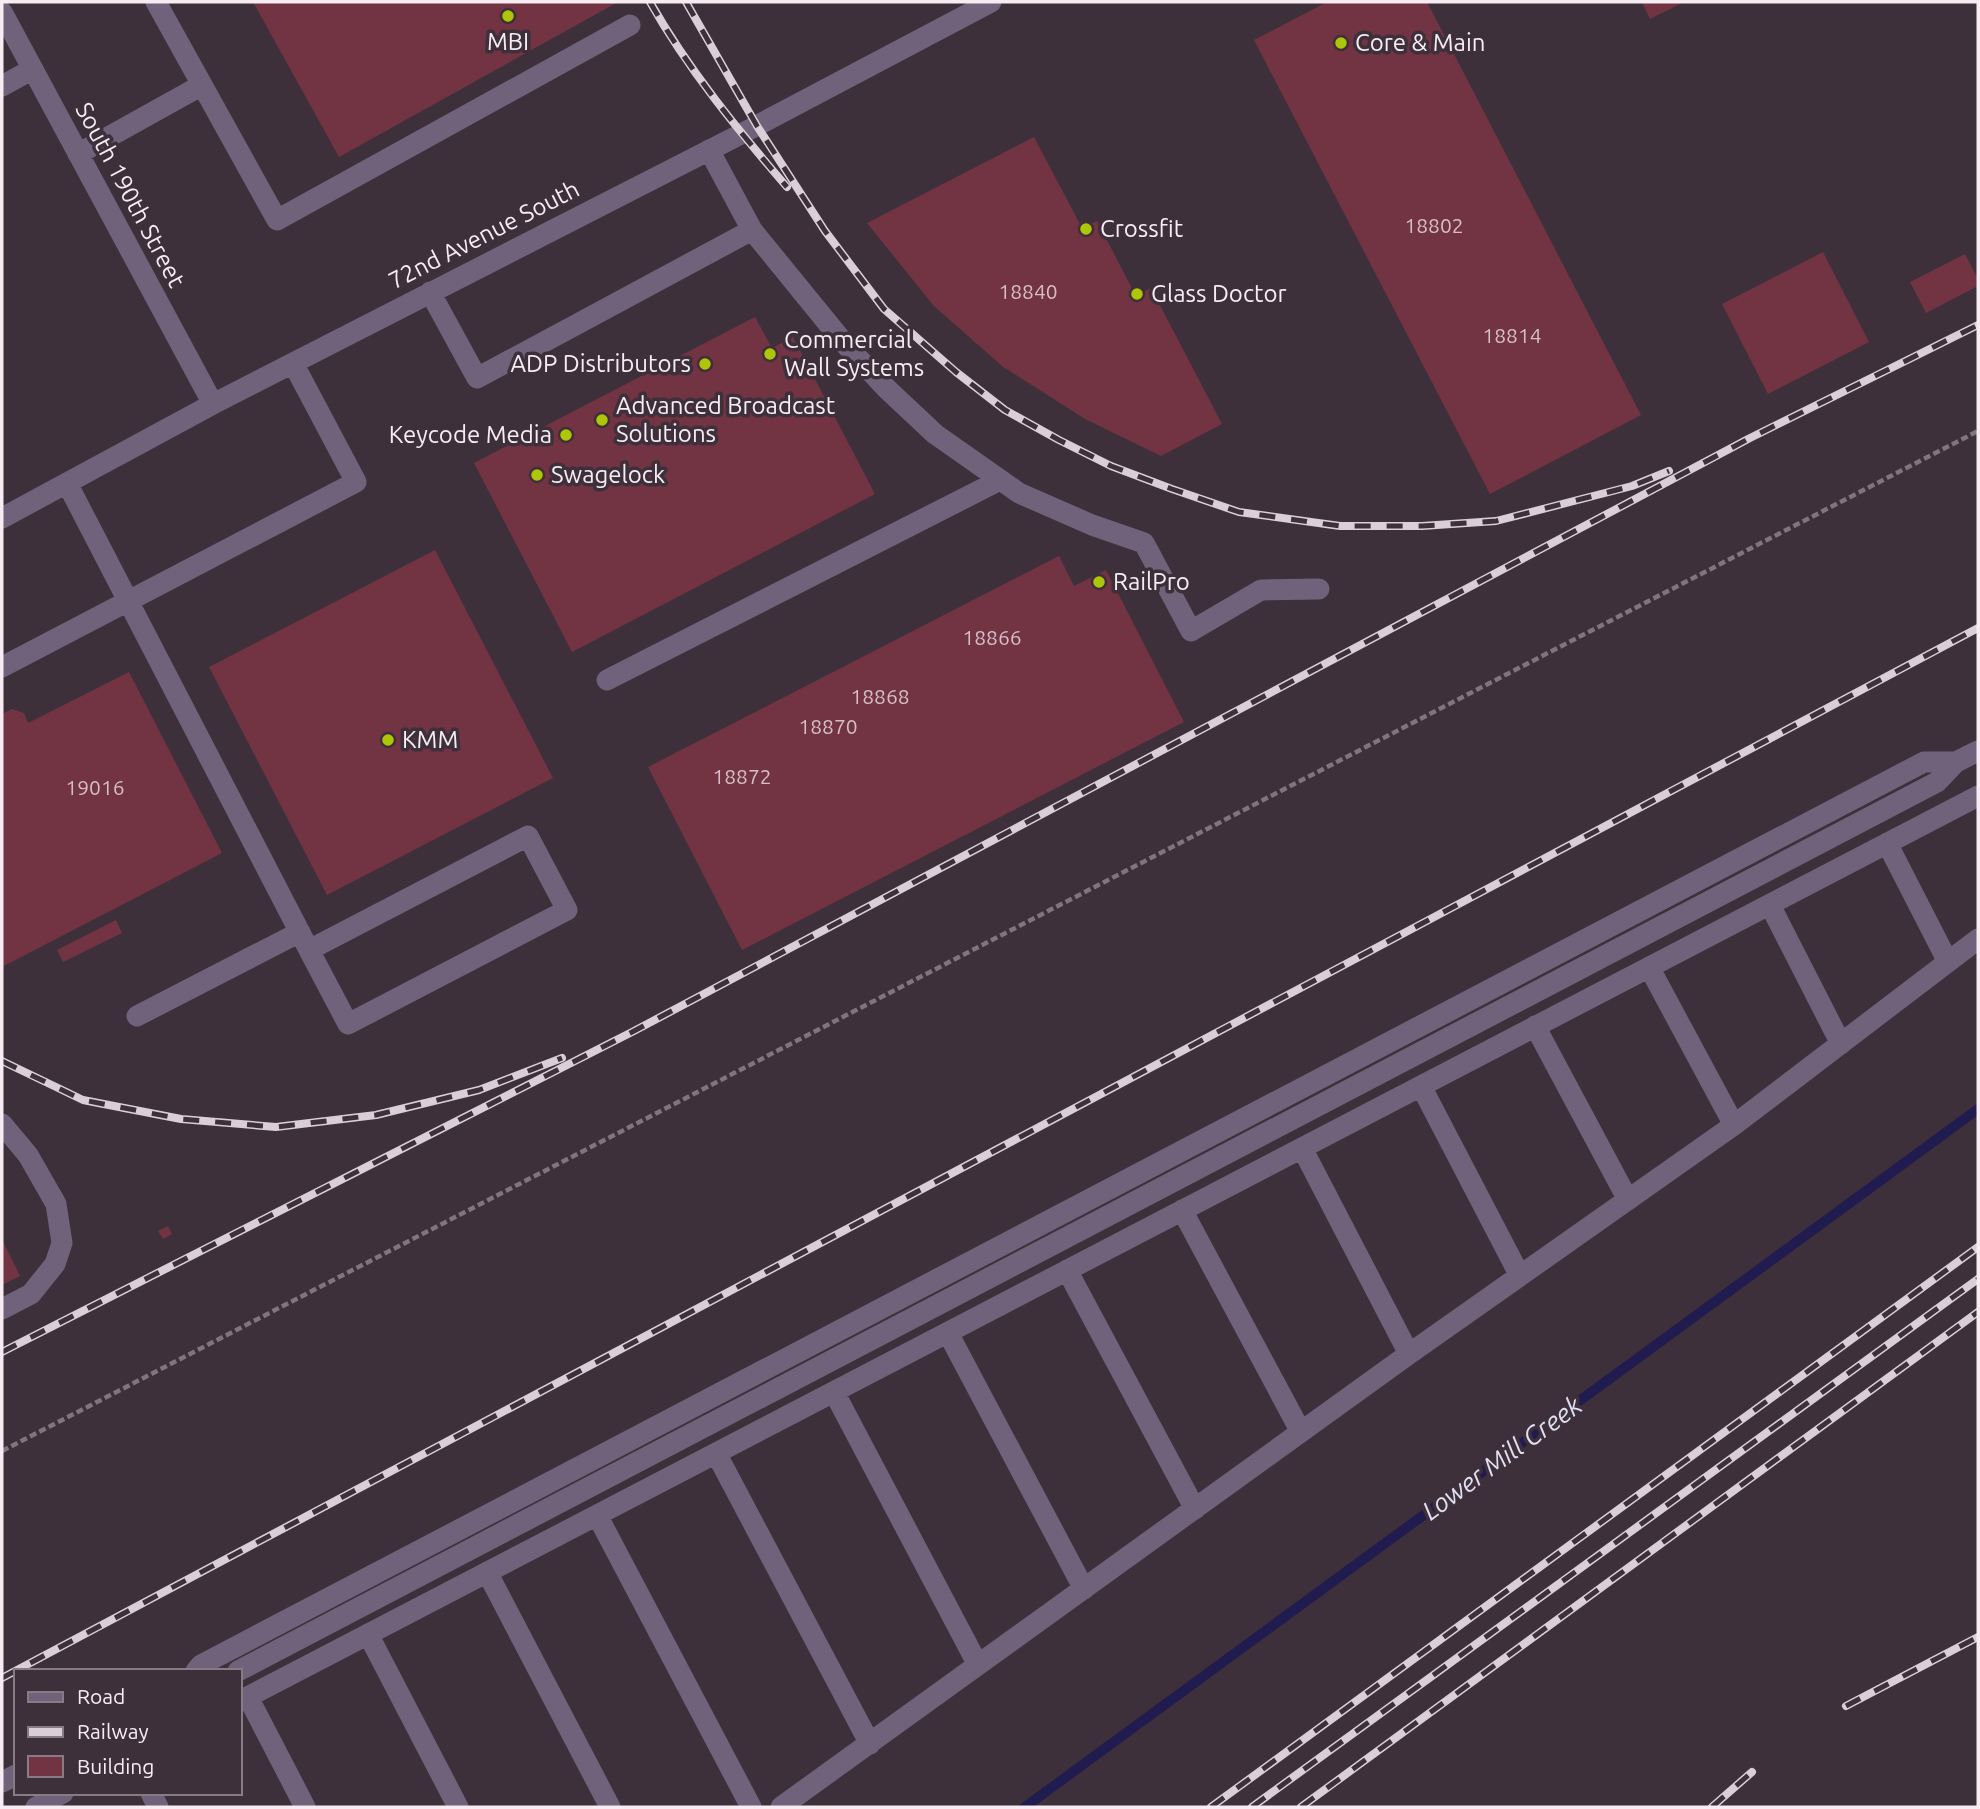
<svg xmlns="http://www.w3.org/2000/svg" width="1980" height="1809" font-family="Ubuntu,sans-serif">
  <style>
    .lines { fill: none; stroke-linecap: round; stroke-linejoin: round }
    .stream { stroke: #211c4f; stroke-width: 10 }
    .building { fill: #723343 }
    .path { stroke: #81747d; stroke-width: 4.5; stroke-dasharray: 7 3.5; stroke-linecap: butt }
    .minor { stroke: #6f627a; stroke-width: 21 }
    .rail-casing { stroke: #dacfd6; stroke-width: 8 }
    .rail { stroke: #3e303a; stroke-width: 5; stroke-dasharray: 16; stroke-linecap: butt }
    .poi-dot { fill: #afc507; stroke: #3e303a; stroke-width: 2.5 }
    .labels { text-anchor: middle; stroke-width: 7; stroke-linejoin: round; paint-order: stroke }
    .number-label { font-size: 21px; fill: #d5bec6 }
    .poi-label { font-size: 24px; fill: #f6ecf2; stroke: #3e303a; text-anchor: start }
    .street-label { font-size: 24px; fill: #f6ecf2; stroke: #3e303a }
    .water-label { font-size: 26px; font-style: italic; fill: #dfe1f2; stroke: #3e303a }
  </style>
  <rect width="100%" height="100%" fill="#3e303a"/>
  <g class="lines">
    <path class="stream" d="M1025,1807L1978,1109"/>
  </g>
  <path class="building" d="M253,2H618L339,157Z
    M1327,2H1427L1641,415L1490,494L1254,40Z
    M1642,2H1684L1650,19Z
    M1034,137L1082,228L1097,221L1136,296L1151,288L1222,424L1161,456L1085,419L1002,366L934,306L867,223Z
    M1823,252L1869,342L1768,394L1722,304Z
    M1965,254L1978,279V286L1926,313L1910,282Z
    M755,317L772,348L793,337L875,494L572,652L474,463Z
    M435,550L553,778L327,895L209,667Z
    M1059,556L1074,586L1106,570L1184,722L742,950L648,767Z
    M129,672L222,853L2,967V714L12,709L24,713L28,723Z
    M116,920L122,933L63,962L57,950Z
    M168,1226L172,1234L163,1239L158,1231Z
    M2,1239L20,1276L2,1285Z"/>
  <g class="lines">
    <path class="path" d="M2,1451L1978,431"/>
    <path class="minor" d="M156,2L277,220L630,25
      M2,12L213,404
      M2,86L33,69
      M78,154L202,85
      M752,230L844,343L886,388L935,434L1019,493L1092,525L1144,543L1191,631L1261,590L1319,589
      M430,292L477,378L752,230L709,150
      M67,483L309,950L528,836L567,910L348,1024L309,950
      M2,518L213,404L741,134L991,2
      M2,667L356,482L293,363
      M607,680L1000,480
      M1887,843L1948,962
      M1770,905L1841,1044
      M1649,967L1734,1125
      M137,1016L300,932
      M1535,1026L1628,1200
      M1421,1086L1520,1276
      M2,1124L28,1155L56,1204L62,1243L55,1264L31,1294L2,1309
      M1302,1148L1409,1354
      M1182,1210L1301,1432
      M1067,1270L1195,1509
      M948,1333L1084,1589
      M834,1392L978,1665
      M716,1453L870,1744
      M597,1515L751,1807
      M487,1572L610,1807
      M368,1634L458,1807
      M196,1671L201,1665L1924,762H1956
      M238,1671L1937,782L1956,762L1978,751
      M248,1697L305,1807
      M240,1701L1978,796
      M2,1782L16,1775
      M151,1793L158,1807
      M36,1807L63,1793
      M781,1807L1409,1354L1734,1125L1978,939"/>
    <g class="rail-casing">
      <path id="rail" d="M650,2C688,69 737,129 787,187
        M686,2L757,126L825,231L884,309L956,372L1005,410L1059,440L1111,466L1172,489L1239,512L1340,526H1422L1496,521L1632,486L1669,471
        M2,1061L83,1100L181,1119L276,1127L376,1115L479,1090L562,1058
        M2,1352L634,1031L1750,438L1978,325
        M2,1678L1978,628
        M1846,1706L1978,1637
        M1211,1807L1978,1247
        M1252,1807L1978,1279
        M1301,1807L1978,1312
        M1712,1807L1752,1772"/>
    </g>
    <use href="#rail" class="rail"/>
  </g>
  <g class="poi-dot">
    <circle cx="508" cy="16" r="7"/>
    <circle cx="1341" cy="43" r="7"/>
    <circle cx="1086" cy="229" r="7"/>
    <circle cx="1137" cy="294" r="7"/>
    <circle cx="770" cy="354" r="7"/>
    <circle cx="705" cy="364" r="7"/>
    <circle cx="602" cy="420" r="7"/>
    <circle cx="566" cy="435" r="7"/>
    <circle cx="537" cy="475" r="7"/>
    <circle cx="1099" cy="582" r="7"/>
    <circle cx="388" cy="740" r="7"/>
  </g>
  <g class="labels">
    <g class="number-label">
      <text x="1434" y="233">18802</text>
      <text x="1028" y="299">18840</text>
      <text x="1512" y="343">18814</text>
      <text x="992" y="645">18866</text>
      <text x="880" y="704">18868</text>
      <text x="828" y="734">18870</text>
      <text x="742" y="784">18872</text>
      <text x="95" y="795">19016</text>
    </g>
    <g class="poi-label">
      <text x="508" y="50" text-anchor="middle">MBI</text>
      <text x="1355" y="51">Core &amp; Main</text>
      <text x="1100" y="237">Crossfit</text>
      <text x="1151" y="302">Glass Doctor</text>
      <text x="784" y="348">Commercial<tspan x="784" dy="28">Wall Systems</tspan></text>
      <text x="691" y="372" text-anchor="end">ADP Distributors</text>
      <text x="616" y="414">Advanced Broadcast<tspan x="616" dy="28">Solutions</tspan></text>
      <text x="552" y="443" text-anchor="end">Keycode Media</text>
      <text x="551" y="483">Swagelock</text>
      <text x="1113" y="590">RailPro</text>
      <text x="402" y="748">KMM</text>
    </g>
    <g class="street-label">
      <text transform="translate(130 195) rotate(62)" y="8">South 190th Street</text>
      <text transform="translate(484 235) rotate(-27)" y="8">72nd Avenue South</text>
    </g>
    <g class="water-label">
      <text transform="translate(1502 1458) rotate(-36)" y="9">Lower Mill Creek</text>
    </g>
  </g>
  <rect width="1980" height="1809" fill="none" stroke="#f6ecf2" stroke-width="7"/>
  <rect x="14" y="1669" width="228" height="126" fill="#3e303a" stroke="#887b84" stroke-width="2"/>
  <rect x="28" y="1692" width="35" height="10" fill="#6f627a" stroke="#887b84" stroke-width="2"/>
  <text x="77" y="1704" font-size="21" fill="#f6ecf2">Road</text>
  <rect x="28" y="1727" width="35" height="10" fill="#dacfd6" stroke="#887b84" stroke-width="2"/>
  <text x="77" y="1739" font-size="21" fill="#f6ecf2">Railway</text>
  <rect x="28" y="1756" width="35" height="21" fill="#723343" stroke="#887b84" stroke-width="2"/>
  <text x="77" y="1774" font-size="21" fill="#f6ecf2">Building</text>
</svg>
